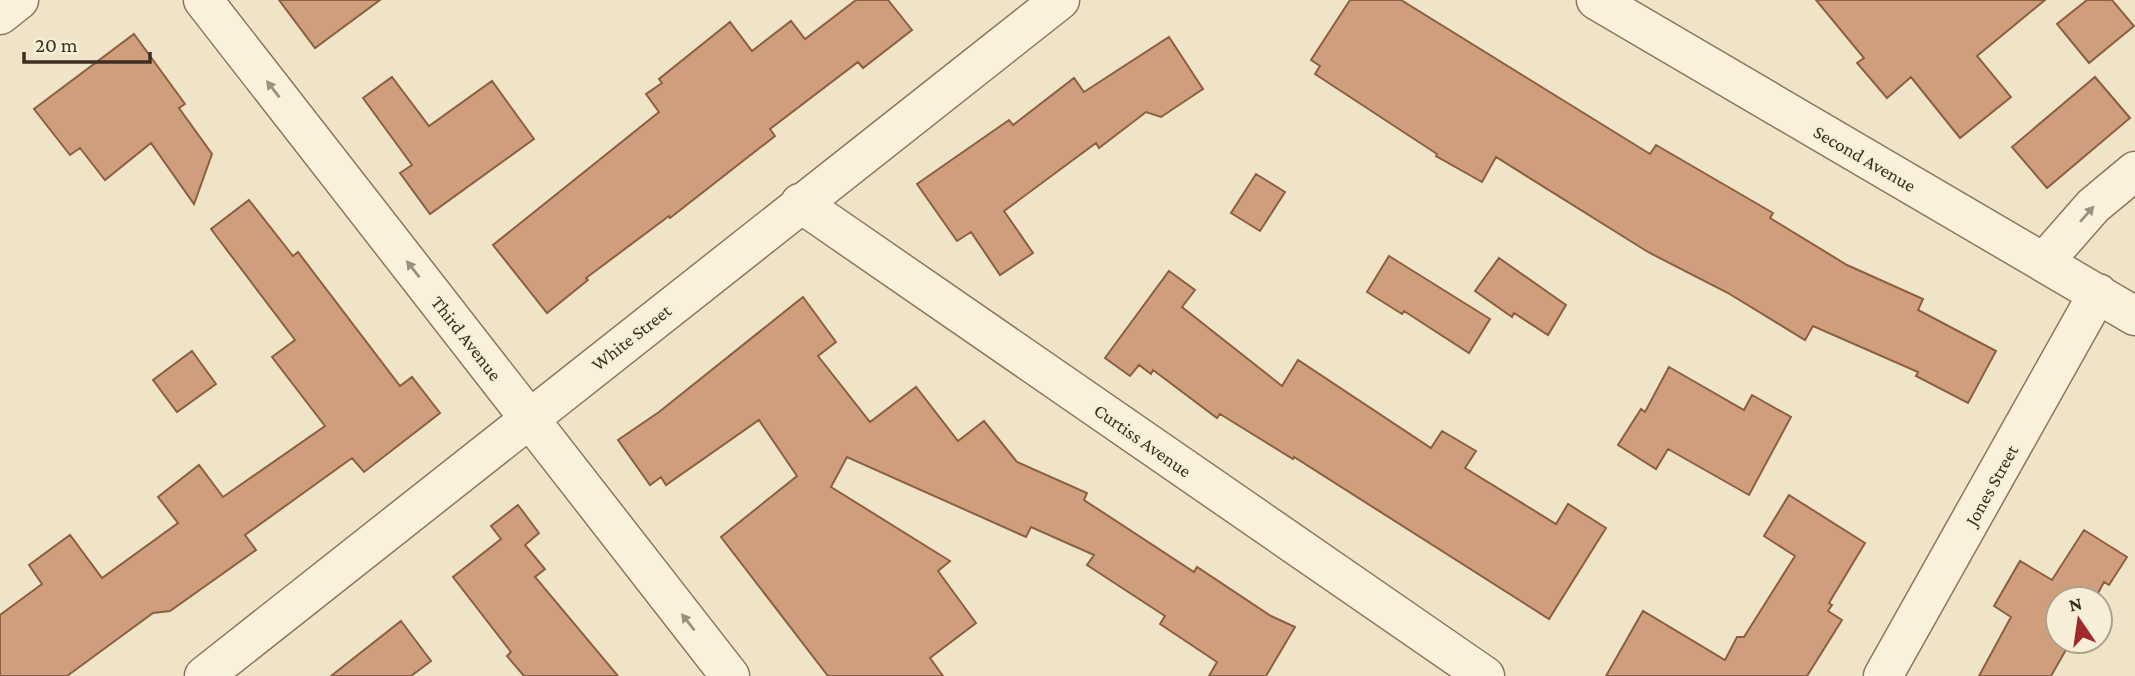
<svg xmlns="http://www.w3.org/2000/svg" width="2135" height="676" font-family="'Crimson Pro',serif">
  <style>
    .building { fill: #cf9f7d; stroke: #8d5f41; stroke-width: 2 }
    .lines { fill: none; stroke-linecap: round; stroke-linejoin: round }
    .minor-casing { stroke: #8d765c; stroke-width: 41 }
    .minor { stroke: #faf1dc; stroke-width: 38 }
    .oneway { fill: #9c907e }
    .labels { text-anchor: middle; stroke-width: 5; stroke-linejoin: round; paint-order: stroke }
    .street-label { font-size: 19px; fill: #3d2e20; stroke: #f7eed8 }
  </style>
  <rect width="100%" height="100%" fill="#f0e4c8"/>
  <path class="building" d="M279,0H380L315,48Z
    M856,0H888L912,30L863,68L858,62L770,129L775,136L670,218L669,216L586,278L588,280L547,313L493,245L659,112L646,94L662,83L659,79L730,22L752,51L791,21L805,39Z
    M1350,0H1401L1650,154L1656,145L1773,213L1770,218L1847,265L1923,299L1918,310L1996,351L1968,403L1916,376L1918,372L1813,326L1805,340L1728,293L1648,252L1496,157L1482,182L1436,156L1437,154L1315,74L1320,66L1311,60Z
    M1816,0H2045L1977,56L2011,97L1960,138L1911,77L1887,98L1857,63L1864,58Z
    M2087,0H2112L2134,26L2089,63L2057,24Z
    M134,34L185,104L179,108L212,154L194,204L151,143L105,180L80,148L70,155L34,109Z
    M1169,37L1203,89L1161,117L1146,112L1099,148L1096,143L1004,211L1033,253L1000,275L971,232L957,241L917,184L1009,120L1013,125L1074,78L1084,92Z
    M392,77L429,126L492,81L534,139L430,214L400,173L412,165L363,98Z
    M2095,77L2130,118L2047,188L2012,147Z
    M1256,174L1285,192L1260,231L1231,213Z
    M249,200L293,256L298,252L400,386L412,377L440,413L364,472L352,458L245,535L256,550L170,611L153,613L67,676H0V615L42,584L29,565L70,535L102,578L178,523L158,497L199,465L223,497L325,426L272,357L295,340L211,229Z
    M1389,256L1490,319L1469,353L1404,311L1402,314L1367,292Z
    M1499,258L1566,305L1548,335L1514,313L1512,317L1475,291Z
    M1169,271L1195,290L1182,307L1282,386L1298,360L1431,448L1442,431L1476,451L1465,468L1556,524L1568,504L1606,528L1549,619L1294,457L1293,459L1220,414L1217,418L1153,370L1151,374L1139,365L1130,376L1105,358Z
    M803,297L836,342L818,356L870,422L916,387L958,441L984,421L1017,462L1087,493L1084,500L1194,572L1197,567L1271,616L1295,627L1266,676H1209L1217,662L1160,624L1165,616L1087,565L1094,555L1031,527L1026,537L847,457L831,487L950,561L938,571L976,623L930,658L943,676H828L721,537L797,476L759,420L666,485L661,477L650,485L618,440L659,412Z
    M192,351L216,384L177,412L153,380Z
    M1669,367L1744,410L1752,395L1791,417L1749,495L1668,449L1656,469L1618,445L1641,409L1645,412Z
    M1789,495L1865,543L1829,603L1832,605L1828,611L1842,620L1807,676H1606L1643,611L1725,660L1737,637H1744L1795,556L1764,536Z
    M518,505L539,533L525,545L545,569L535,577L618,676H524L507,656L511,652L453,577L501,539L491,526Z
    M2084,530L2127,557L2109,585L2104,582L2095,599H2058V641H2071L2051,676H1979L2011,617L1994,606L2020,561L2052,580Z
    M401,621L431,661L411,676H331Z"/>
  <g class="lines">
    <g class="minor-casing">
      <path id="minor" d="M203,0L730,676
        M1596,0L2135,316
        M0,15L19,0
        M800,203L1485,676
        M2044,262L2093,206L2135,171
        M204,676L1060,0
        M1883,676L2098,293"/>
    </g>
    <use href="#minor" class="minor"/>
  </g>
  <defs><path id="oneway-solid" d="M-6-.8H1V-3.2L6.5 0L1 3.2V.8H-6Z" transform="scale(1.75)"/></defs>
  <g class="oneway">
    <use href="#oneway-solid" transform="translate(273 89) rotate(-128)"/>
    <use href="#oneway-solid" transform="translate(2087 214) rotate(-49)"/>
    <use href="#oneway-solid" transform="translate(413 269) rotate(-128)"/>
    <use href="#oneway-solid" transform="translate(688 622) rotate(-128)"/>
  </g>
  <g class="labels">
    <g class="street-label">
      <text transform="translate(1865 158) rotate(30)" y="7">Second Avenue</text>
      <text transform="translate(631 337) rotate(-38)" y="7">White Street</text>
      <text transform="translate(467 338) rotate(52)" y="7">Third Avenue</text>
      <text transform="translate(1143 440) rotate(35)" y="7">Curtiss Avenue</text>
      <text transform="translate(1991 485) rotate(-61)" y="7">Jones Street</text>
    </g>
  </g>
  <g transform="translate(2079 620) rotate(347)"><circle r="33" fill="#f7eed8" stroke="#ada18e" stroke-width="2"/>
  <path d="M0-5L12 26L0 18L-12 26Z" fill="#9e2a2b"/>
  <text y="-10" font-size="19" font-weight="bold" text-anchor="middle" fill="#3d2e20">N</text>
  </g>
  <path d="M24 52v10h126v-10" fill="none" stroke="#3d2e20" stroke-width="3.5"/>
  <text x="35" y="52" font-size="21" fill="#3d2e20" stroke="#f7eed8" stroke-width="5" paint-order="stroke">20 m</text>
</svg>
